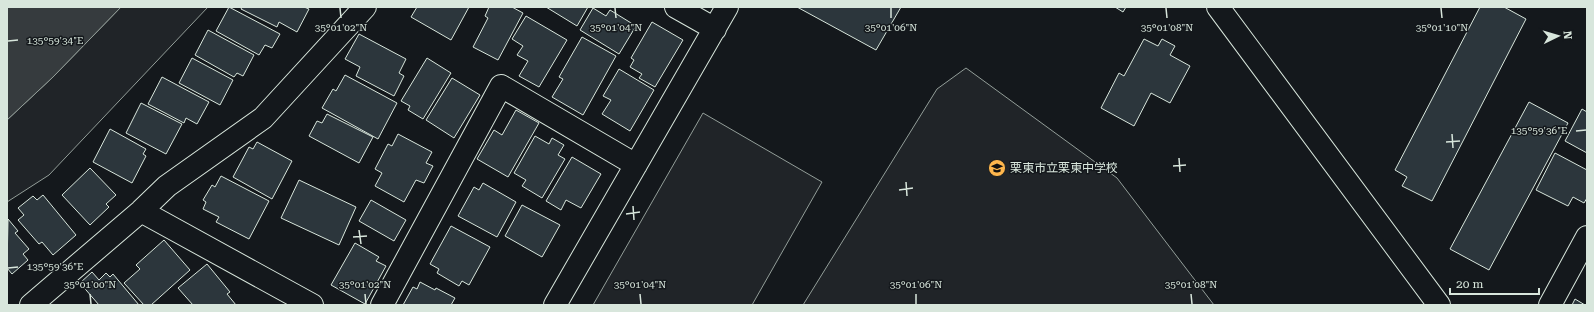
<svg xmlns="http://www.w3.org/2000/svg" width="1594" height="312" font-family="'Roboto Serif','Noto Sans JP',serif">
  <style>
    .green { fill: #202428; stroke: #939e99 }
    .water { fill: #363b3e; stroke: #939e99 }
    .building { fill: #2c363c; stroke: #d8e6dc }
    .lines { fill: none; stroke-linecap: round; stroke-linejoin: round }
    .minor-casing { stroke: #d8e6dc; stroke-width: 24 }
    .minor { stroke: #14181c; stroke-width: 22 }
    .ticks { fill: none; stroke: #d8e6dc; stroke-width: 1.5 }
    .labels { text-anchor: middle; stroke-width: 3; stroke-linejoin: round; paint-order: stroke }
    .poi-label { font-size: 12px; fill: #d8e6dc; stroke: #14181c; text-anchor: start }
    .ticks-label { font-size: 10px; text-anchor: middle; fill: #d8e6dc; stroke: #14181c; stroke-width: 3; stroke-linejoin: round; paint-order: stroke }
  </style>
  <rect width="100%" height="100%" fill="#14181c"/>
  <path class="green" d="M121,7H208L49,175L7,202V120L53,77Z
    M966,68L1117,178L1214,305H803L937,89Z
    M703,113L822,182L752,305H593Z"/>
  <path class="water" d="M7,7H121L53,77L7,120Z"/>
  <path class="building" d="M229,7L280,34L272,48L265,45L259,55L216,31Z
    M242,7H304L309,9L297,32L279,22L277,27L241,9Z
    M417,7H469L451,40L411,17Z
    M489,7H512L523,13L498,60L473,47L488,18L485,16Z
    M546,7H588L577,26Z
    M797,7H901L876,50Z
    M1115,7H1126L1123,12Z
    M1480,7H1504L1526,19L1432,201L1402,186L1407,177L1395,170Z
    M593,8L606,16L610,10L636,26L619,54L580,30Z
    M526,16L567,40L539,87L519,76L528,61L517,55L523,46L512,39Z
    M652,22L683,40L655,87L639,78L642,74L630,67L634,60L631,58Z
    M208,30L254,55L243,76L237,73L234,77L195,55Z
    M359,34L406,59L399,73L404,76L394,96L356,76L360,67L345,59Z
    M582,37L616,56L583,115L552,97L563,79L559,77Z
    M1144,39L1158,46L1162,39L1175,46L1170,55L1190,66L1170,103L1151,93L1134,126L1101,108L1119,73L1124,76Z
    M192,58L233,80L220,105L179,83Z
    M427,58L451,73L423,119L408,110L410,106L401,101Z
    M619,69L654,90L630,131L602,114L611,100L603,96Z
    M345,75L397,103L378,139L322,108L333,89L336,91Z
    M162,77L209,102L197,124L186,118L184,123L148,104Z
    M452,78L480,95L454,138L426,120Z
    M1529,102L1568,123L1489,270L1450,249Z
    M141,103L182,124L166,154L126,133Z
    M1582,109L1587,112V153L1565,141Z
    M516,110L539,123L508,177L477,159L494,130L502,135Z
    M327,114L373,137L359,163L309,136L317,121L322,123Z
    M110,129L146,149L143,154L146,156L132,183L93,162Z
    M398,134L432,152L426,163L433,166L424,183L416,180L404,202L375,186L382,173L375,169L388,144L392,146Z
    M535,136L549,144L552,138L564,145L558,155L565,159L542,198L522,186L526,180L514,173Z
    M257,142L292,161L272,199L233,177L249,147L253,149Z
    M1555,153L1587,170V198L1584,203L1573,197L1568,206L1536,190Z
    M572,157L601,174L581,208L566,200L561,210L546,201Z
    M90,168L116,195L106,204L109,207L90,225L62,195Z
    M221,176L269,201L249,239L216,222L219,217L203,209L206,202L203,200L212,185L215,187Z
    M299,180L356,207L339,245L281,218Z
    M483,183L516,202L497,237L458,216L474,187L479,190Z
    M43,195L76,235L53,255L42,242L39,244L18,220L24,215L18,208L33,196L37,200Z
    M371,200L406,220L394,241L359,221Z
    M522,205L560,225L542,257L505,236Z
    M8,219L18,231L15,233L29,249L23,254L28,260L12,274L7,268Z
    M451,226L490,247L469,285L462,281L459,286L437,273L439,269L430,264Z
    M164,240L190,270L151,305H144L124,283L140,269L136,265Z
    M355,243L379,257L376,261L386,266L365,304L331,285Z
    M207,264L230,292L227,294L236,305H193L178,288Z
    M92,272L99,280L106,273L110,277L113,274L139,305H99L80,283Z
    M420,282L435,290L436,288L455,298L451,305H403L413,287L417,289Z
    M1575,299L1585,305H1572Z"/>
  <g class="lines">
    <g class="minor-casing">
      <path id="minor" d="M676,7L715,29
        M1218,7L1439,305
        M141,211L312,305
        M31,305L141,211L167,186L263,118L365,7
        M382,305L501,86L636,165
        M555,305L727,7
        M1550,305L1587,237"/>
    </g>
    <use href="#minor" class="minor"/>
  </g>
  <path class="ticks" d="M340,8L341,18M615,8L616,18M891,8V18M1166,8L1167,18M1441,8L1442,18M8,41L18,40M1576,131L1586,130M1452,134L1453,148M1446,142L1460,141M1179,158L1180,172M1173,166L1186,165M906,182L907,196M899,190L913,188M633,206L634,220M626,214L640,212M359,230L361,244M353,237L367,236M8,268L18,267M90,294L91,304M365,294L366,304M640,294L641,304M916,294V304M1191,294L1192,304"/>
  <defs>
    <g id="school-disc" transform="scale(0.9)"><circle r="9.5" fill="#ffb74d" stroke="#14181c"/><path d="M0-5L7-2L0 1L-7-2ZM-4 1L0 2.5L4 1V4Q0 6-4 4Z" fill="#111"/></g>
  </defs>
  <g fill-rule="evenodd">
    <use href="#school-disc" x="997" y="168"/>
  </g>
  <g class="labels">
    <g class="poi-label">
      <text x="1010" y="172">栗東市立栗東中学校</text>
    </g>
  </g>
  <g class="ticks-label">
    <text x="341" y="31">35°01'02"N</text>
    <text x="616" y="31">35°01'04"N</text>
    <text x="891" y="31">35°01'06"N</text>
    <text x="1167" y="31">35°01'08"N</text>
    <text x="1442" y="31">35°01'10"N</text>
    <text x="55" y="44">135°59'34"E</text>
    <text x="1539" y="134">135°59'36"E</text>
    <text x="55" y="270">135°59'36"E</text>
    <text x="90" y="288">35°01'00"N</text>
    <text x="365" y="288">35°01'02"N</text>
    <text x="640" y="288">35°01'04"N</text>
    <text x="916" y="288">35°01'06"N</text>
    <text x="1191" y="288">35°01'08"N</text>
  </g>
  <rect width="1594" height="312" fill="none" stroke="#d8e6dc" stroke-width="16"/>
  <g transform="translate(1558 36) rotate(85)" stroke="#14181c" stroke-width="3" paint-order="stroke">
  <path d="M0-3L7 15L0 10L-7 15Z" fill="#d8e6dc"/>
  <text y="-6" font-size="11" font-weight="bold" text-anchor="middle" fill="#d8e6dc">N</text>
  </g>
  <path d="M1450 288v6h89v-6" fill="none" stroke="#d8e6dc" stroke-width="2"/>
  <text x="1456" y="288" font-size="12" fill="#d8e6dc" stroke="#14181c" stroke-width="3" paint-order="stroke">20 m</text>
</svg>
